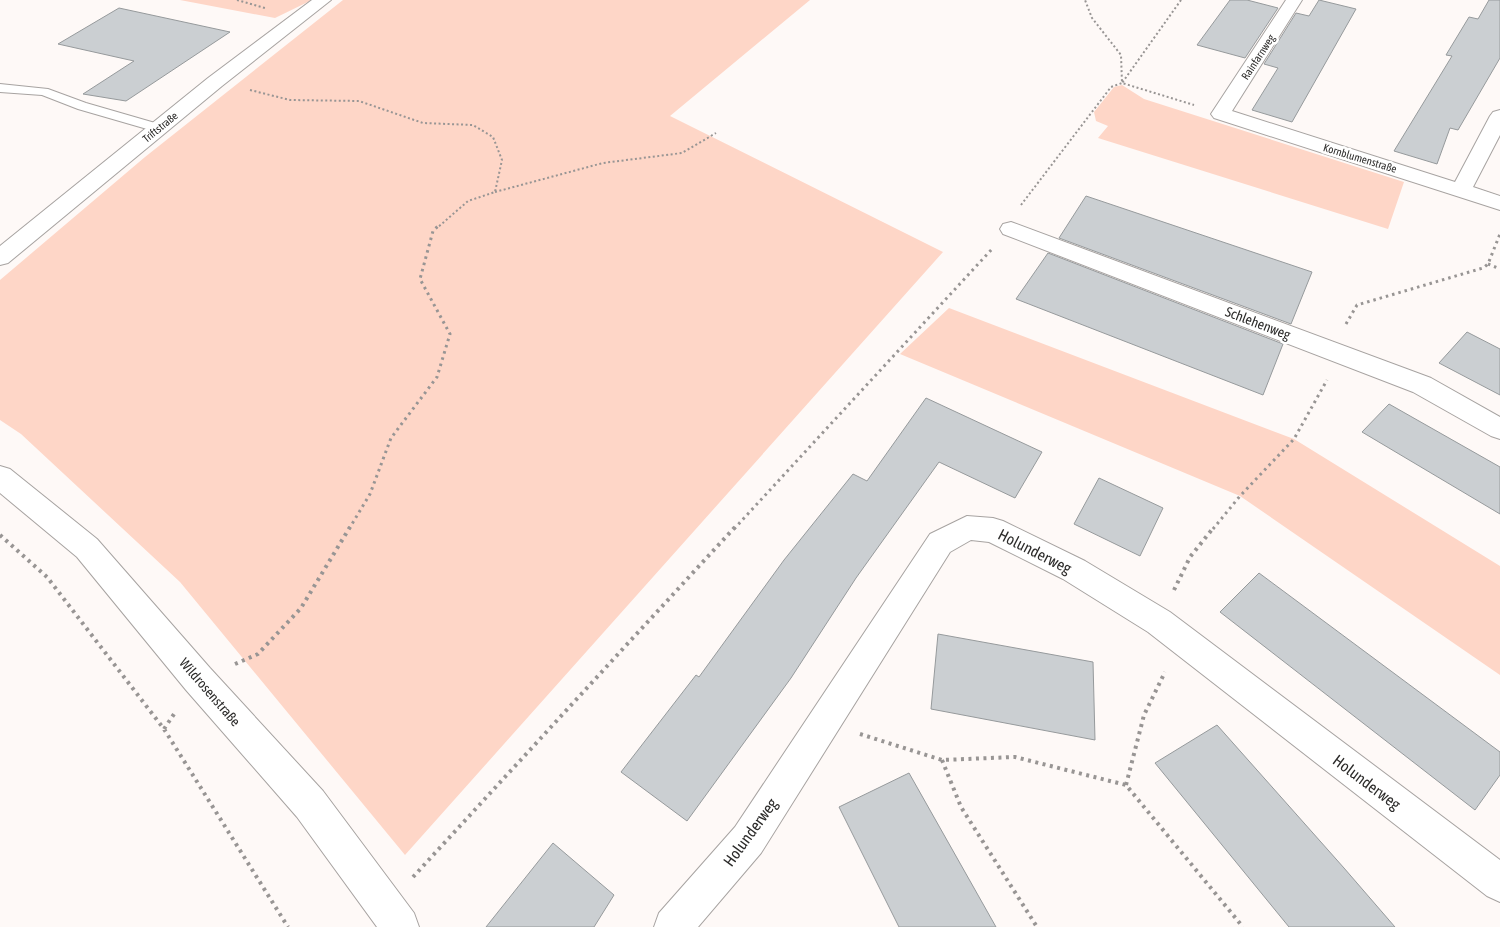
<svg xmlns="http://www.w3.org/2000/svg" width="1500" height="927" font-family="'Asap Condensed',sans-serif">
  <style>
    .green { fill: #fed6c7 }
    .building { fill: #cbcfd2; stroke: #969a9c }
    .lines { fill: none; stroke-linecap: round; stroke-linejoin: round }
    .lane-casing { stroke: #a7a3a1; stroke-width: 2 }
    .street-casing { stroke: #a7a3a1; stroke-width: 2 }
    .path-far2 { stroke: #989594; stroke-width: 2; stroke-dasharray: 2 2.5; stroke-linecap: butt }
    .path-far1 { stroke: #989594; stroke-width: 3; stroke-dasharray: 2.5 4; stroke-linecap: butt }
    .path { stroke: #989594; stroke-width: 4; stroke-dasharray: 3 4.5; stroke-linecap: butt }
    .lane { fill: #fff; fill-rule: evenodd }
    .street { fill: #fff; fill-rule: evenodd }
    .labels { text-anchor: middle; stroke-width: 5; stroke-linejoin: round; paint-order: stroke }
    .far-street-label { font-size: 11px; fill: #2d2c2b; stroke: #fff }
    .street-label { font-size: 14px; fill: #2d2c2b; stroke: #fff }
    .near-street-label { font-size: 16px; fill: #2d2c2b; stroke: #fff }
  </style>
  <rect width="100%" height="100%" fill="#fef9f7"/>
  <path class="green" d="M180,0H312L275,18Z
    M343,0H810L670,116L943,252L405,855L180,582L21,434L0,420V280L145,157Z
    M1122,85L1144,99L1404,182L1388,229L1098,138L1108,126L1096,121L1094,112L1114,87Z
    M949,308L1294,439L1500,566V675L1240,496L900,354Z"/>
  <path class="building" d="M1230,0H1247L1278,8L1245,58L1197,45Z
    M1319,0L1356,9L1292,122L1252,110L1278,68L1264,64L1296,13L1309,16Z
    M1489,0H1500V58L1458,130L1450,128L1437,164L1394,151L1452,56L1446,55L1469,17L1478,19Z
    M119,8L230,32L126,101L83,94L134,61L58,44Z
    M1086,196L1312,272L1291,324L1059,238Z
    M1048,253L1283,344L1263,395L1016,299Z
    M1467,332L1500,349V395L1439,363Z
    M926,398L1042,452L1015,498L939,462L856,578L791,678L687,821L621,772L696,675L699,677L784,560L853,474L867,481Z
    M1389,404L1500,467V514L1362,432Z
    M1099,478L1163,508L1140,556L1074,524Z
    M1259,573L1500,752V775L1475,810L1220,612Z
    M938,634L1093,662L1095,740L931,709Z
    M1217,725L1344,868L1395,927H1289L1155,763Z
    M909,773L974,888L996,927H899L839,807Z
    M553,843L614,895L594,927H486Z"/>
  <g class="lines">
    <g class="lane-casing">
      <path id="lane" d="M0,84L48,89L86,103L162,125L164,128L162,131H154L78,109L42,95L0,92Z"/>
    </g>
    <g class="street-casing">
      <path id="street" d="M312,0H331L222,86L8,263L0,265V246L208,78Z
        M1286,0H1302L1232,111L1455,182L1490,116L1493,112L1500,110V135L1473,187L1500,196V210L1214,118L1211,114Z
        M1011,222L1431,378L1500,417V439L1491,436L1413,392L1003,234L1000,229L1003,224Z
        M0,466L10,469L97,539L210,668L323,791L414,913L419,927H377L297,817L186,690L77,557L0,493Z
        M967,516L993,518L1003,521L1085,561L1170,612L1500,860V902L1487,896L1148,632L1063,579L989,542L971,540L950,552L761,853L698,927H654L659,913L735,827L930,534Z"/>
    </g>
    <path class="path-far2" d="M237,0L265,8
      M1181,0L1122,83L1194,105
      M250,90L290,100L359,101L423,123L473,125L493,137L502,160L495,192L468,201L437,228
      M495,192L603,163L682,153L716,133
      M1021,205L1111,87L1122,83L1121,55L1092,18L1085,0"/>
    <path class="path-far1" d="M1488,264L1500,269
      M1346,324L1357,305L1483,268L1488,264L1500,234
      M349,529L370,494L391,438L437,377L450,334L420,279L433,231L438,226
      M734,529L992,249
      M1213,529L1240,496L1294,439L1327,380"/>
    <path class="path" d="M0,535L47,577L164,729L288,927
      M1174,590L1190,557L1214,527
      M235,664L258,654L301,608L350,527
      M164,729L176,711
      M860,734L942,760L1015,757L1126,785L1243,927
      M942,760L961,807L1037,927
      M1126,785L1144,715L1165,672
      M413,877L735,527"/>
    <use href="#lane" class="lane"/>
    <use href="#street" class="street"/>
  </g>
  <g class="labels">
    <g class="far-street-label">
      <text transform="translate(1258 57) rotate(-57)" y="4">Rainfarnweg</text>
      <text transform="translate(160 127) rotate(-39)" y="4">Triftstraße</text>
      <text transform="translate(1360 158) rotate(17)" y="4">Kornblumenstraße</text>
    </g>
    <g class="street-label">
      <text transform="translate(1258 323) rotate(21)" y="5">Schlehenweg</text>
      <text transform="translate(210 692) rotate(49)" y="5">Wildrosenstraße</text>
    </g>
    <g class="near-street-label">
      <text transform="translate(1035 551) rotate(27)" y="6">Holunderweg</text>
      <text transform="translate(1367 782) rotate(37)" y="6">Holunderweg</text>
      <text transform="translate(750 832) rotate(-54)" y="6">Holunderweg</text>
    </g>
  </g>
</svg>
